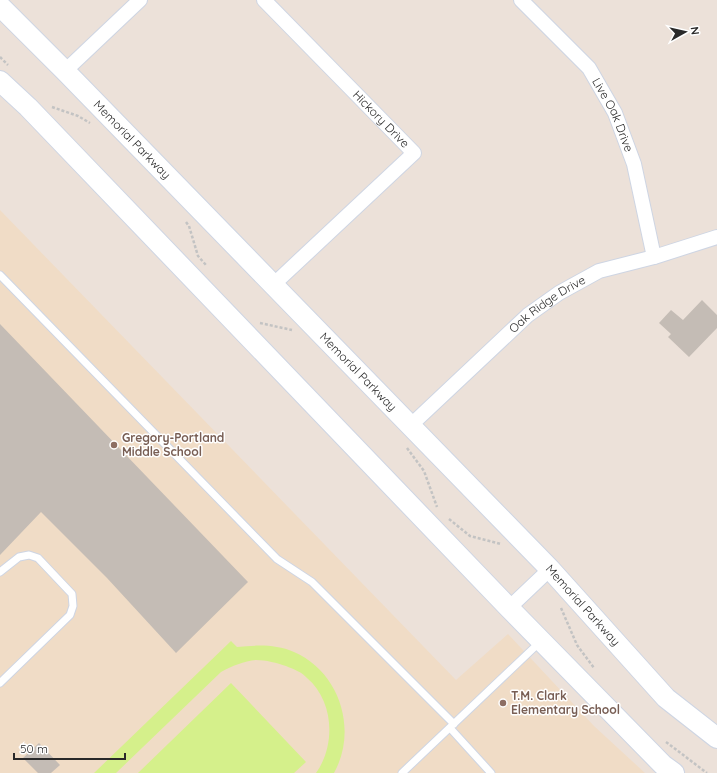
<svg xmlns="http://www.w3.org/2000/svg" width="717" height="773" font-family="Quicksand,sans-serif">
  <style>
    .education { fill: #f0dcc6 }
    .pitch { fill: #d5f08b }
    .building { fill: #c4bcb5 }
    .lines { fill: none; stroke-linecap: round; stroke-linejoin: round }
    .lane-casing { stroke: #ced5e3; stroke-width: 9 }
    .street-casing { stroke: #ced5e3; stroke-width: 16 }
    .secondary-casing { stroke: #ced5e3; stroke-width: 22 }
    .path { stroke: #c3c3c3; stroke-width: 2.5; stroke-dasharray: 3 2; stroke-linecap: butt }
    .lane { stroke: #fff; stroke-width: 7 }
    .street { stroke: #fff; stroke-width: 14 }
    .secondary { stroke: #fff; stroke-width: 20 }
    .education-dot { fill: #8d6e63; stroke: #fff; stroke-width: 1.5 }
    .labels { text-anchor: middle; stroke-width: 3; stroke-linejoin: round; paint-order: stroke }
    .street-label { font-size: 12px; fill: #292929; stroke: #fff }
    .education-label { font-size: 12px; font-weight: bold; fill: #785e54; stroke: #fff; text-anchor: start }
  </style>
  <rect width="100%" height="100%" fill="#ece1d9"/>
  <path class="education" d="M0,210L456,680L508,634L594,726L645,773H0Z"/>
  <path class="pitch" d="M231,641L237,647C257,645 275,644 294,652C340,672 358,730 334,773H316C336,745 334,701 307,678C302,672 293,669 286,666C277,663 266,660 256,660C244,661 232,666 221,672L116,773H94Z
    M231,683L306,762L294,773H138Z"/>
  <path class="building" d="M702,300L717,315V328L689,357L668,337L671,334L659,323L671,310L683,320Z
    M0,324L248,582L176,653L107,578L41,512L0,555Z
    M39,743L60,765L51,773H38L23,758Z"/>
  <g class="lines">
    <g class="lane-casing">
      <path id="lane" d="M0,275L277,559L312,582L454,724
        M0,572L19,557L29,555L38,558L72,594L73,606L70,615L0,683
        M450,728L491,773
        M402,773L541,641"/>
    </g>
    <g class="street-casing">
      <g id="street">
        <path id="s1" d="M264,0L414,153L273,285"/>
        <path id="s2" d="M521,0L589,68L615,113L634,164L654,257"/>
        <path d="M65,71L140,0"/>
        <path id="s3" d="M410,426L528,315L559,293L599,271L654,257L717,237"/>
        <path d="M509,608L550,569"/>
      </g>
    </g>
    <g class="secondary-casing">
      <g id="secondary">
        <path id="s4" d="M0,6L65,71L550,569L666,698L717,738"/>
        <path d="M0,81L28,107L509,608L663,765L674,773"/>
      </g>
    </g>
    <path class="path" d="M0,57L8,65
      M52,107L78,116L90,123
      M186,222L189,226L198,256L206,265
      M260,323L292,330
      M407,448L424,471L437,507
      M449,519L470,536L501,544
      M561,608L577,645L594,668
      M666,742L707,773"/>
    <use href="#lane" class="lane"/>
    <use href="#street" class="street"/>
    <use href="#secondary" class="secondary"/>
  </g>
  <g class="education-dot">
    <circle cx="114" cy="445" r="4"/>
    <circle cx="503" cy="703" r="4"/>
  </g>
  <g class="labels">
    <g class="street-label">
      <text dy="4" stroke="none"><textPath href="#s2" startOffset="149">Live Oak Drive</textPath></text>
      <text dy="4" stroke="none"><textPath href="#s1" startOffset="167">Hickory Drive</textPath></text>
      <text dy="4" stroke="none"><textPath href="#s4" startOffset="188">Memorial Parkway</textPath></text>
      <text dy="4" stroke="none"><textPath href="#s3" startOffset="184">Oak Ridge Drive</textPath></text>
      <text dy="4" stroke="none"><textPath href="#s4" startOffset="512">Memorial Parkway</textPath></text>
      <text dy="4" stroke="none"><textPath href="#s4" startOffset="836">Memorial Parkway</textPath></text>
    </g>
    <g class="education-label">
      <text x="122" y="442">Gregory-Portland<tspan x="122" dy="14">Middle School</tspan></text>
      <text x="511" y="700">T.M. Clark<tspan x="511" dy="14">Elementary School</tspan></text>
    </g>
  </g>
  <g transform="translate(685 32) rotate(82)" stroke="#ffffff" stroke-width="3" paint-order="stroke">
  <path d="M0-3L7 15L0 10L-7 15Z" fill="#292929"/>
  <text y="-6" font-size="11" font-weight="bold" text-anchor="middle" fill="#292929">N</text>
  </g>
  <path d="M14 753v6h111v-6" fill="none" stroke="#292929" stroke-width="2"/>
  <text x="20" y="753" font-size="12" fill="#292929" stroke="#ffffff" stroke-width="3" paint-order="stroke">50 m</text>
</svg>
